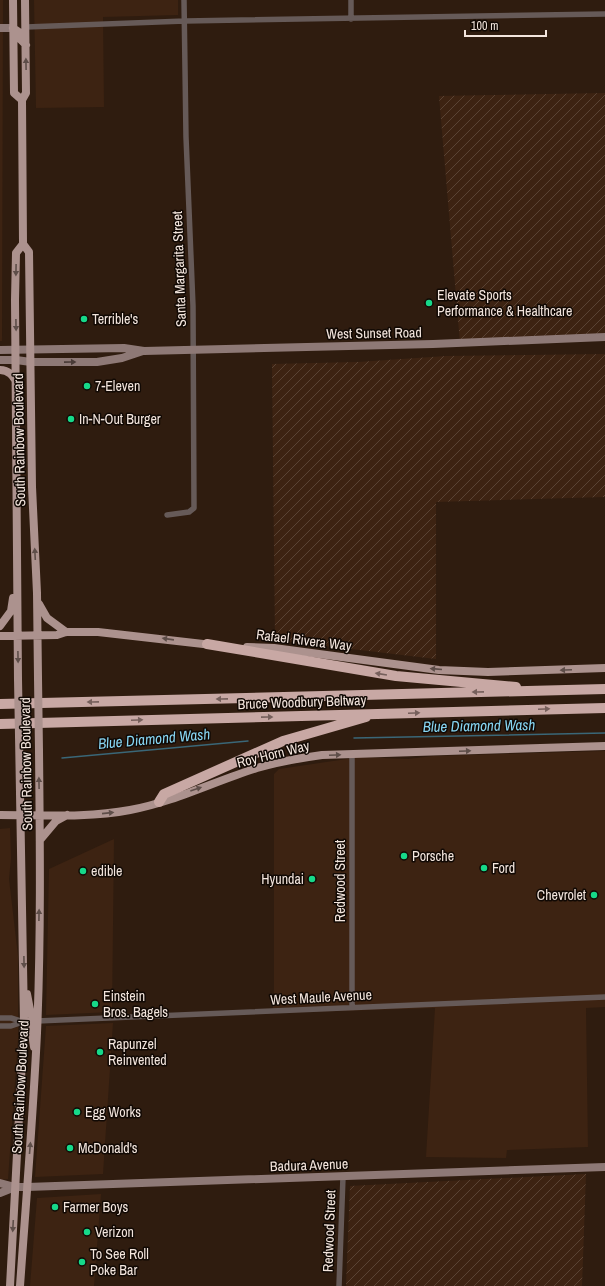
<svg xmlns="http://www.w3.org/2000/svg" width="605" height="1286" font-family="'Archivo Narrow',sans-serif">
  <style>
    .built { fill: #3d2312 }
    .industrial { fill: url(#industrial-furrows) }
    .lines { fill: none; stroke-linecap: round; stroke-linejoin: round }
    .stream { stroke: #3a6778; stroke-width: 1.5 }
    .street { stroke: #665a58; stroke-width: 5.5 }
    .secondary { stroke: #8e7976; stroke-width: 8 }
    .primary { stroke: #ac928e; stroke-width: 8 }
    .highway { stroke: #c8a8a4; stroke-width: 10 }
    .primary-bridge { stroke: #ac928e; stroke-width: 8 }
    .oneway { fill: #5e4e49 }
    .oneway2 { fill: #493b37 }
    .oneway3 { fill: #76605c }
    .poi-dot { fill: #16d989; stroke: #110904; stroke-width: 1.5 }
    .labels { text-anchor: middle; stroke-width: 3; stroke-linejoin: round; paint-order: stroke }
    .street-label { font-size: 14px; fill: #f3e5dd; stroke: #110904 }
    .poi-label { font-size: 14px; fill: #f3e5dd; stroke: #110904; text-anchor: start }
    .water-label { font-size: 15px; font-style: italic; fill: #87d5f2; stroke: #110904 }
  </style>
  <defs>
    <pattern id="industrial-furrows" width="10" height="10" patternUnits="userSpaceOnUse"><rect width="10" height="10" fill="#3d2312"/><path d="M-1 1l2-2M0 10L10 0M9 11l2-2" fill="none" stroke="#5a4334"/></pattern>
  </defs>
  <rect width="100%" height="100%" fill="#2f1c0f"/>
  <path class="built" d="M0,0H3L2,341H0Z
    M34,0H178V15L103,17L104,107L36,108Z
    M605,751V1007L586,1008L588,1147L507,1150L506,1158L426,1157L435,1008L272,1013L274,1000V774L279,769L360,757L408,759L433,756Z
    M10,828L11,858L9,879L18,956V1039L8,1179L0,1180V829Z
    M114,839L112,1012L46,1015L49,869Z
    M113,1023L103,1174L35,1177L46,1026Z
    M101,1194L94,1286H30L37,1198Z"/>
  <path class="industrial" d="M605,93V337L460,343L439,96Z
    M605,354V497L436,502V659L275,640L272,364L358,362L446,356Z
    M586,1174L582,1286H346L350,1186Z"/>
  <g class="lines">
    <path class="stream" d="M354,738L605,733
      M62,758L248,741"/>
    <path class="street" d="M351,0V19
      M26,27L185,21L605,14
      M167,515L189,512L194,508L193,306L186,137L184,0
      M352,755V1007
      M0,1018H11L24,1022
      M37,1021L605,997
      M0,1026H11L23,1022
      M339,1286L343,1177"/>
    <path class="secondary" d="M0,28H13
      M0,350L124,348L144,351L433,344L605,337
      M0,360H16L31,362H97L122,358L143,351
      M0,1183L15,1187H27L605,1167
      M0,1193L15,1187"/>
    <path class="primary" d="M13,0L14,93L22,100
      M25,0L26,93L22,100L23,244L29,252L32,487L37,593L38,678
      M13,28L19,32L20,39L26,45
      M0,370C9,370 13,376 17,383
      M39,604L47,618L66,632
      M0,626L11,611L13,598
      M0,636L57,635L66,632H98L212,645
      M247,647L274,648L439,670L488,672L605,668
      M18,679L15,300L16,253L23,244
      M0,815C43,815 88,818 130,810C174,802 215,781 257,768C278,762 300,758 322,755L605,746
      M40,840L56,821L67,815
      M27,994L31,1015L37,1021
      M24,1022H28L31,1026L34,1047
      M10,1286L24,1022L19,736
      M20,1286C26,1202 33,1117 37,1033C41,939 40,845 39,751"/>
    <path class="highway" d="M207,644L396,676L516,687
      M0,704L605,689
      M0,724L605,708
      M159,802L164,794L283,741L366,717"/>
    <path class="primary-bridge" d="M38,678L39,751
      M18,679L19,736"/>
  </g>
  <defs><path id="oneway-solid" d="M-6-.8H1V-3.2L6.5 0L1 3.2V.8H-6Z"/></defs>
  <g class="oneway">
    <use href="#oneway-solid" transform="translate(26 64) rotate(-91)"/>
    <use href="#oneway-solid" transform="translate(16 270) rotate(91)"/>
    <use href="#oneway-solid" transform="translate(16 325) rotate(89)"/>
    <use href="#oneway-solid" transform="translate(35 554) rotate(-93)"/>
    <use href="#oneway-solid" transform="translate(168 639) rotate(-172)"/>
    <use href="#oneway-solid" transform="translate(18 657) rotate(89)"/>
    <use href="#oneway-solid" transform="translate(436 669) rotate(-175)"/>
    <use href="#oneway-solid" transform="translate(566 670) rotate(178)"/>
    <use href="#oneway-solid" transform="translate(465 751) rotate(-2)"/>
    <use href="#oneway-solid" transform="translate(335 755) rotate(-2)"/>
    <use href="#oneway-solid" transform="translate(39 783) rotate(-91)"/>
    <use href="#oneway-solid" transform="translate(196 789) rotate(-19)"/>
    <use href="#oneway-solid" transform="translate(108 813) rotate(-6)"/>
    <use href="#oneway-solid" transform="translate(39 915) rotate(-89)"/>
    <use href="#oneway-solid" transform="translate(24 962) rotate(89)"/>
    <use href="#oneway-solid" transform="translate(30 1148) rotate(-85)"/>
    <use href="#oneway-solid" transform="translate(13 1226) rotate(93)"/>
  </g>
  <use class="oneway2" href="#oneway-solid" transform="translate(70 362) rotate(-1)"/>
  <g class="oneway3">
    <use href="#oneway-solid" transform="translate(381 674) rotate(-171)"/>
    <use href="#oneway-solid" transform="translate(478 692) rotate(179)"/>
    <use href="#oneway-solid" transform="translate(222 699) rotate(179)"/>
    <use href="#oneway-solid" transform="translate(93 702) rotate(179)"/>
    <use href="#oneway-solid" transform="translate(544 709) rotate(-2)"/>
    <use href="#oneway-solid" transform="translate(414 713) rotate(-2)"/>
    <use href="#oneway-solid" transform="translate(267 717) rotate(-1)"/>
    <use href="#oneway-solid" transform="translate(137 720) rotate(-2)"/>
  </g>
  <g class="poi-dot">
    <circle cx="429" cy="303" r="4"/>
    <circle cx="84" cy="319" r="4"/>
    <circle cx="87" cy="386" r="4"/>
    <circle cx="71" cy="419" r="4"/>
    <circle cx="404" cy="856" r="4"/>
    <circle cx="484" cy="868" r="4"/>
    <circle cx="83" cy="871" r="4"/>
    <circle cx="312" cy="879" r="4"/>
    <circle cx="594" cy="895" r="4"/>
    <circle cx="95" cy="1004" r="4"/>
    <circle cx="100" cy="1052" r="4"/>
    <circle cx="77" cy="1112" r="4"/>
    <circle cx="70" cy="1148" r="4"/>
    <circle cx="55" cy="1207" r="4"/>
    <circle cx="87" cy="1232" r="4"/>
    <circle cx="82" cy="1262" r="4"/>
  </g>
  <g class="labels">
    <g class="street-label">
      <text transform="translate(179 269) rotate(-92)" y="5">Santa Margarita Street</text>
      <text transform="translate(374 333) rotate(-1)" y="5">West Sunset Road</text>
      <text transform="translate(19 440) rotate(-91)" y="5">South Rainbow Boulevard</text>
      <text transform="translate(304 640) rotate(7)" y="5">Rafael Rivera Way</text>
      <text transform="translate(302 702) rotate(-2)" y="5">Bruce Woodbury Beltway</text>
      <text transform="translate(273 754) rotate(-14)" y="5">Roy Horn Way</text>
      <text transform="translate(26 764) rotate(-91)" y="5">South Rainbow Boulevard</text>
      <text transform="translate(340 881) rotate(-90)" y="5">Redwood Street</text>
      <text transform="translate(321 997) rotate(-3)" y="5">West Maule Avenue</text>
      <text transform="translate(20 1087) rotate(-87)" y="5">South Rainbow Boulevard</text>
      <text transform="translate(309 1165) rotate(-2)" y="5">Badura Avenue</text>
      <text transform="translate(329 1231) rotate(-88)" y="5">Redwood Street</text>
    </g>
    <g class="poi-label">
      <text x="437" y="300">Elevate Sports<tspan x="437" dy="16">Performance &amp; Healthcare</tspan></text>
      <text x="92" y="324">Terrible's</text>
      <text x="95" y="391">7-Eleven</text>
      <text x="79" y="424">In-N-Out Burger</text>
      <text x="412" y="861">Porsche</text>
      <text x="492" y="873">Ford</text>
      <text x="91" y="876">edible</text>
      <text x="304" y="884" text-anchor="end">Hyundai</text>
      <text x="586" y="900" text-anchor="end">Chevrolet</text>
      <text x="103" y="1001">Einstein<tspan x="103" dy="16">Bros. Bagels</tspan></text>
      <text x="108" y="1049">Rapunzel<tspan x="108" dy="16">Reinvented</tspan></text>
      <text x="85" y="1117">Egg Works</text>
      <text x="78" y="1153">McDonald's</text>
      <text x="63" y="1212">Farmer Boys</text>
      <text x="95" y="1237">Verizon</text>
      <text x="90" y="1259">To See Roll<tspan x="90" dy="16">Poke Bar</tspan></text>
    </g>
    <g class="water-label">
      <text transform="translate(479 726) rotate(-1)" y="5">Blue Diamond Wash</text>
      <text transform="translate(154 739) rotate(-5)" y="5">Blue Diamond Wash</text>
    </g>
  </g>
  <path d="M465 30v6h81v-6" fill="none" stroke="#f3e5dd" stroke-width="2"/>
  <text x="471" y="30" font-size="12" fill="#f3e5dd" stroke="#110904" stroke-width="3" paint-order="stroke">100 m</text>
</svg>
